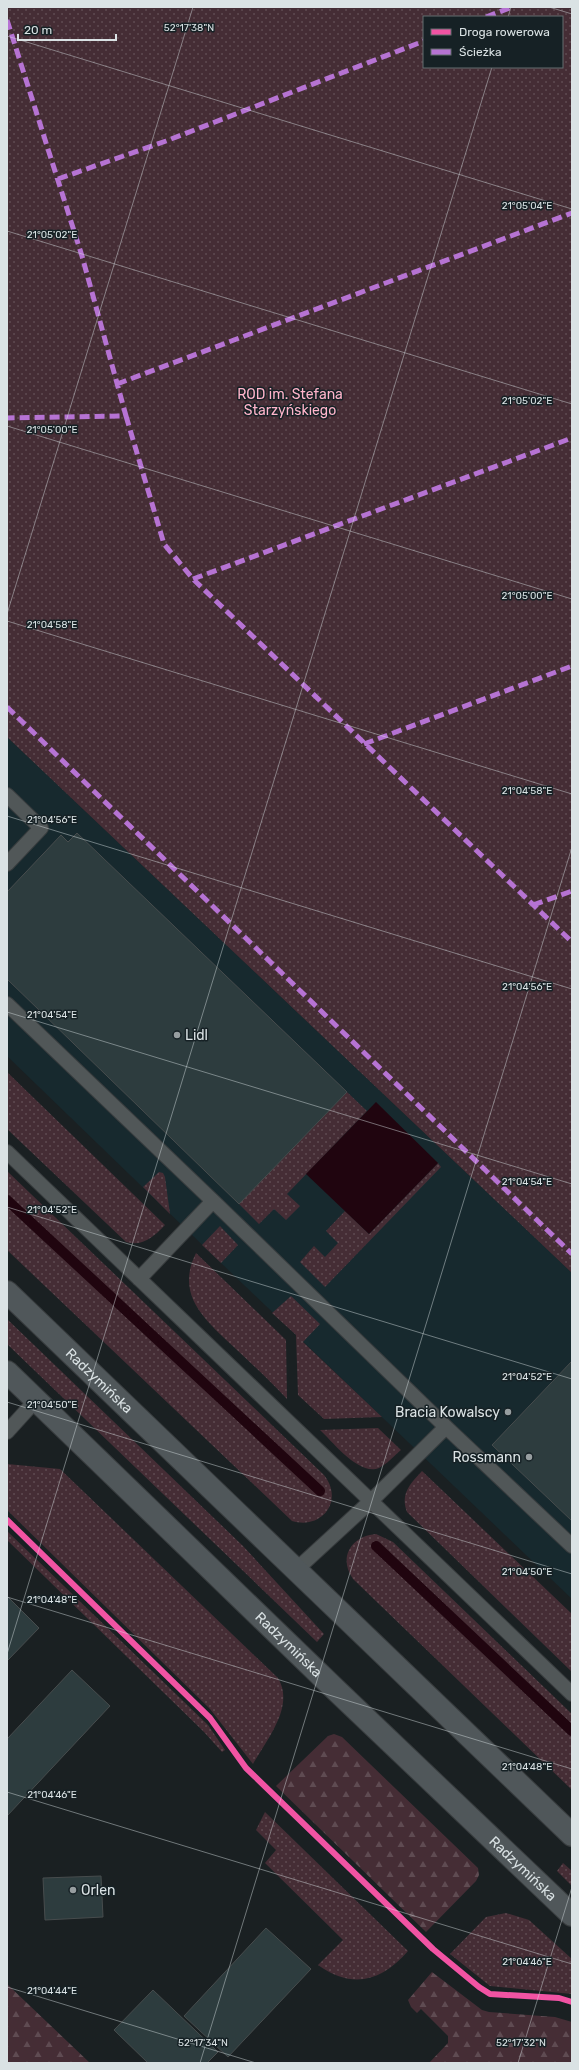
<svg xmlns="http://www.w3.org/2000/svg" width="579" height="2070" font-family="Rubik,sans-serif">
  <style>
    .built { fill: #17292e }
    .green { fill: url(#green-dots); fill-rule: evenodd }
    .forest { fill: url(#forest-firs) }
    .water { fill: #20050f }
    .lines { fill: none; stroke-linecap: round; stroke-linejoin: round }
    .stream { stroke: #20050f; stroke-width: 10 }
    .building { fill: #2d3c3e; stroke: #474c4d }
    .lane-casing { stroke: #383c3e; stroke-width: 16 }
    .secondary-casing { stroke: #383c3e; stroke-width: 24 }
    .lane { stroke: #515758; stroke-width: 14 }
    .secondary { stroke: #50575a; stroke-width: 22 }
    .quiet { stroke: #b673d3; stroke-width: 5; stroke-dasharray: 10 5; stroke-linecap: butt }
    .cycleway-casing { stroke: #162125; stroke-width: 8 }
    .cycleway { stroke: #f153a3; stroke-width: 6 }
    .ticks { fill: none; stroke: #dae2e4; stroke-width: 1; stroke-opacity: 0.45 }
    .poi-dot { fill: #979ea0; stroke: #162125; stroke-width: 1.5 }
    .labels { text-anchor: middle; stroke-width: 3; stroke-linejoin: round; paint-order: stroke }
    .park-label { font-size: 14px; fill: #ffb5cb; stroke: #162125 }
    .poi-label { font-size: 14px; fill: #dae2e4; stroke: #162125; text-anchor: start }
    .street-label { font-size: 14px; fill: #dae2e4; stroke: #162125 }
    .ticks-label { font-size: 10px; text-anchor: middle; fill: #dae2e4; stroke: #162125; stroke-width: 3; stroke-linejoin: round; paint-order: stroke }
  </style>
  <defs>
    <pattern id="green-dots" width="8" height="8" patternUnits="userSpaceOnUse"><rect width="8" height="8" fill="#452d35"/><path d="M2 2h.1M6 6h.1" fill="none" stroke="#5f4b52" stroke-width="1.8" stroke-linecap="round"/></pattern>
    <pattern id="forest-firs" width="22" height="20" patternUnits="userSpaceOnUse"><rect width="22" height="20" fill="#452d35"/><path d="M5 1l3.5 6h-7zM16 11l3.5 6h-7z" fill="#5f4b52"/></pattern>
  </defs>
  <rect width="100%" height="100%" fill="#1a2022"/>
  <path class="built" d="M7,737L572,1273V1599L221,1263L7,1056Z"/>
  <path class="green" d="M7,7H572V1273L7,737ZM424,17H562V67H424Z
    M7,1072L165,1225C154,1237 142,1247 126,1242L7,1129Z
    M347,1092L367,1111L287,1194L300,1206L286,1220L274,1209L259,1224L239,1204Z
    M438,1163L441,1167L325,1287L300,1262L314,1246L325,1257L338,1243L326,1231L345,1211L369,1234Z
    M7,1171L324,1475C344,1500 323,1530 292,1521L7,1250Z
    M159,1172L163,1173L165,1177L170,1214L143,1187Z
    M220,1226L238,1245L221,1263L202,1245Z
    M196,1253L286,1340L287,1399C271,1382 254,1366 237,1350C208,1322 174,1297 196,1253Z
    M291,1296L320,1324L303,1342L382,1417L324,1419L298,1395L296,1335L272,1313Z
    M7,1319L243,1546L324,1634L317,1642L7,1344Z
    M378,1428L401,1450C394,1456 387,1464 379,1468C359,1476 333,1442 320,1430Z
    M7,1464L60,1469L278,1678C295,1706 267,1739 253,1764L210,1709L7,1510Z
    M422,1471L572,1614V1672L407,1512C400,1494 410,1484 422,1471Z
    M7,1531L208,1725L225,1750L222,1752L204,1732L7,1540Z
    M376,1534L393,1542L572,1714V1790L353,1579C338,1558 351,1536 376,1534Z
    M265,1812L408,1951C382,1981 353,1990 318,1965L343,1940L265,1863L276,1850L256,1830Z
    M563,1863L572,1871V1886L557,1871Z
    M506,1913L529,1920L572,1959V1994L490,1986L450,1954L486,1917Z"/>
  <path class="forest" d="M334,1734L342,1737L478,1868L479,1875L476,1881L426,1932L276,1786L328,1736Z
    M432,1972L482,2010L489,2012L555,2017L572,2022V2063H429L448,2043V2036L421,2009L417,2013L411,2007L408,2000Z
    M7,1984L90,2063H7Z"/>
  <path class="water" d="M376,1102L438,1163L369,1234L306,1174Z"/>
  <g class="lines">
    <path class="stream" d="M7,1200L320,1491
      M376,1546L572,1731"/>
  </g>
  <path class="building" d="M77,833L347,1092L239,1204L7,979V892L61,835L68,842Z
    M572,1361V1521L492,1445Z
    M7,1596L39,1628L7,1661Z
    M72,1670L110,1706L7,1816V1739Z
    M101,1876L103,1917L45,1920L43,1878Z
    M266,1928L311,1969L228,2057L184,2016Z
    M153,1990L218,2052L207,2063H148L114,2030Z"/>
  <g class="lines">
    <g class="lane-casing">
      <path id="lane" d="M7,795L41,828L7,864
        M7,1004L213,1201L139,1279
        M7,1152L572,1694
        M213,1201L446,1427
        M7,1432L36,1400
        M297,1569L371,1501L446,1427L572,1546"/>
    </g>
    <g class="secondary-casing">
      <g id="secondary">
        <path id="s1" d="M7,1292L572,1835"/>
        <path id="s2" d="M7,1372L337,1691L572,1915"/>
      </g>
    </g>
    <use href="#lane" class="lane"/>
    <use href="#secondary" class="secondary"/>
    <path class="quiet" d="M486,17L512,7
      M7,20L82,256L126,416L7,418
      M58,179L166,141L424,41
      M117,384L572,213
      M126,416L164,544L193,579L572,942
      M193,579L572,438
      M7,707L572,1254
      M364,744L572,666
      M533,905L572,891"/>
    <g class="cycleway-casing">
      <path id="cycleway" d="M7,1520L210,1718L246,1768L433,1949L479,1987L490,1994L559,1998L572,2002"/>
    </g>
    <use href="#cycleway" class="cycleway"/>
  </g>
  <path class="ticks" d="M549,7L572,14M508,17L511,7M7,36L572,209M7,231L572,404M7,426L572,599M7,614L193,7M7,621L572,794M7,816L572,989M7,1012L572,1184M7,1207L572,1379M7,1402L572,1574M7,1597L572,1769M7,1654L492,67M7,1792L572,1964M7,1987L256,2063M200,2063L572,847M518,2063L572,1887"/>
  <g class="poi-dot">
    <circle cx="177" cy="1035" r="4"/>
    <circle cx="508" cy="1412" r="4"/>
    <circle cx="529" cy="1457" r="4"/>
    <circle cx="73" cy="1890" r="4"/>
  </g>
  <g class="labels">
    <g class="park-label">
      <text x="290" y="399">ROD im. Stefana<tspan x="290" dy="16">Starzyńskiego</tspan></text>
    </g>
    <g class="poi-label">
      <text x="185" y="1040">Lidl</text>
      <text x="500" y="1417" text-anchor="end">Bracia Kowalscy</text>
      <text x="521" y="1462" text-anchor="end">Rossmann</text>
      <text x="81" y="1895">Orlen</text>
    </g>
    <g class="street-label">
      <text dy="5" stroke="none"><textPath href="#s1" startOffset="128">Radzymińska</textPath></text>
      <text dy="5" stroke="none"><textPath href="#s2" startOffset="392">Radzymińska</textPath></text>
      <text dy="5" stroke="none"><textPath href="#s2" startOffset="716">Radzymińska</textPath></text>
    </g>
  </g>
  <g class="ticks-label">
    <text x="189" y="31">52°17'38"N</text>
    <text x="527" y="209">21°05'04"E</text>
    <text x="52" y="238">21°05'02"E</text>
    <text x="527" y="404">21°05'02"E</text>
    <text x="52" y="433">21°05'00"E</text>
    <text x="527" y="599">21°05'00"E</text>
    <text x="52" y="628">21°04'58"E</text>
    <text x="527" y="794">21°04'58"E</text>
    <text x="52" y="823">21°04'56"E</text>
    <text x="527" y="990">21°04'56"E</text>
    <text x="52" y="1018">21°04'54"E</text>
    <text x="527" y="1185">21°04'54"E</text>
    <text x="52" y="1213">21°04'52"E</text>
    <text x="527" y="1380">21°04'52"E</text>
    <text x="52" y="1408">21°04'50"E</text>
    <text x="527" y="1575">21°04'50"E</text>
    <text x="52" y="1603">21°04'48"E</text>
    <text x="527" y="1770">21°04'48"E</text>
    <text x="52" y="1798">21°04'46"E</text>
    <text x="527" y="1965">21°04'46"E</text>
    <text x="52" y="1994">21°04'44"E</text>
    <text x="203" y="2046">52°17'34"N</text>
    <text x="521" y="2046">52°17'32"N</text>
  </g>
  <rect width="579" height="2070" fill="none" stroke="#dae2e4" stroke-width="16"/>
  <rect x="423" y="16" width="140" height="52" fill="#162125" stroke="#646e71"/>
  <rect x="431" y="29" width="20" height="6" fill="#f153a3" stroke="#646e71"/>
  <text x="459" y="36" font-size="12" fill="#dae2e4">Droga rowerowa</text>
  <rect x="431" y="49" width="20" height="6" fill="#b673d3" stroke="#646e71"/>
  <text x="459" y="56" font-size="12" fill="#dae2e4">Ścieżka</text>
  <path d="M18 34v6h98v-6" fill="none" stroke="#dae2e4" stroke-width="2"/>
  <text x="24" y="34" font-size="12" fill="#dae2e4" stroke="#162125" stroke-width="3" paint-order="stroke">20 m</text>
</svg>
